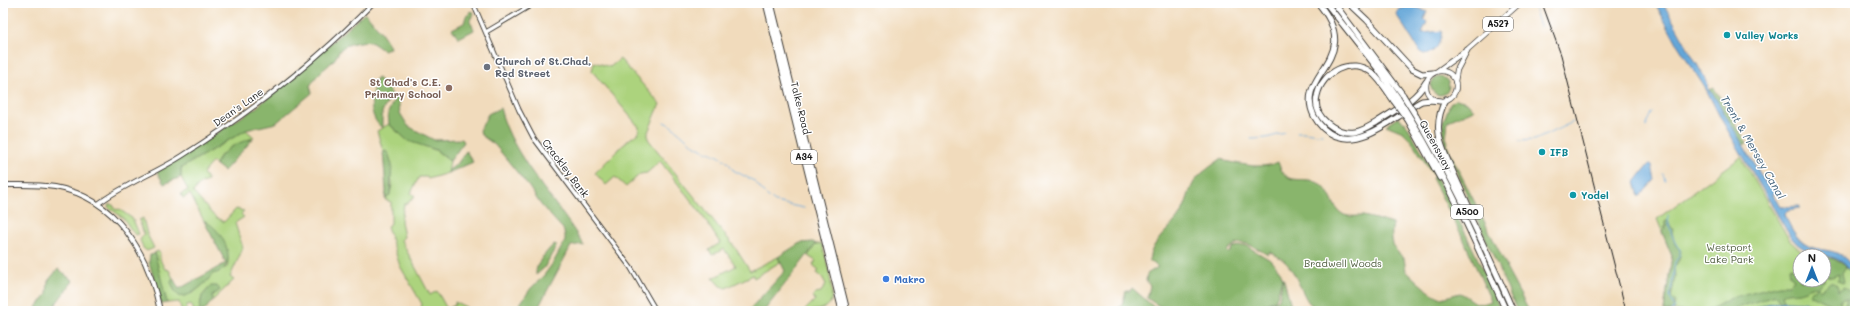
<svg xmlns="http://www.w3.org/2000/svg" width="1858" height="314" font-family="Mali,sans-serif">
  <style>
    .green { fill: #acd37d; stroke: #64784c }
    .forest { fill: #89b56c; stroke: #526844 }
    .water { fill: #64a6d8; stroke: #40617a }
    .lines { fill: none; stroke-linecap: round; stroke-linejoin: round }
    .stream { stroke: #64a6d8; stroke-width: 1 }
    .tertiary-casing { stroke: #3c3934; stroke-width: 5.5 }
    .secondary-casing { stroke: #3c3934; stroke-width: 6 }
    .primary-casing { stroke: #3c3934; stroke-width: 6 }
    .trunk-casing { stroke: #3c3934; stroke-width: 7 }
    .tertiary { stroke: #fff; stroke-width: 3.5 }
    .secondary { stroke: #fff; stroke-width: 4 }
    .primary { stroke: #fff; stroke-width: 4.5 }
    .trunk { stroke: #fff; stroke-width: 5 }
    .rail { stroke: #1c1c1c; stroke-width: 1 }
    .trunk-bridge-casing { stroke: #3c3934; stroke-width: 7; stroke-linecap: butt }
    .trunk-bridge { stroke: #fff; stroke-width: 5 }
    .culture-dot { fill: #0f9aa8; stroke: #fff; stroke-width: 1.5 }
    .worship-dot { fill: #6b7280; stroke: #fff; stroke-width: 1.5 }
    .education-dot { fill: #8d6e63; stroke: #fff; stroke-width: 1.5 }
    .shop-dot { fill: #3f7fe0; stroke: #fff; stroke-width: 1.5 }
    .labels { text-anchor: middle; stroke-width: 3; stroke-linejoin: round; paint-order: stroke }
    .shield { fill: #fff; stroke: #606060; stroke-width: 1 }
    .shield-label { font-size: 9px; font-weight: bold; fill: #1c1c1c }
    .culture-label { font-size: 10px; font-weight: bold; fill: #0d838f; stroke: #fff; text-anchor: start }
    .worship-label { font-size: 10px; font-weight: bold; fill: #5b616d; stroke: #fff; text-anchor: start }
    .education-label { font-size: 10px; font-weight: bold; fill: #785e54; stroke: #fff; text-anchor: end }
    .street-label { font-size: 10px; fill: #1c1c1c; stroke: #fff }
    .park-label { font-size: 10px; fill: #4e5c3e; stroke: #fff }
    .shop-label { font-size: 10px; font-weight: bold; fill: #366cbe; stroke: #fff; text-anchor: start }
    .water-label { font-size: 11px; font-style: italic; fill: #40617a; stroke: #fff }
  </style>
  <rect width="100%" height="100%" fill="#fff"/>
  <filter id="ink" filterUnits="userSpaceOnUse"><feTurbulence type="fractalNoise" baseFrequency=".025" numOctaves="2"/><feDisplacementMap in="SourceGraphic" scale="8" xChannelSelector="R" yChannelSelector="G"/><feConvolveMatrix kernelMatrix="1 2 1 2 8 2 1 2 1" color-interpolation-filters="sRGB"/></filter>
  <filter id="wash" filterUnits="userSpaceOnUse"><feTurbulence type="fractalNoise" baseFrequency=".012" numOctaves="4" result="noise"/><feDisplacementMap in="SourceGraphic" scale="16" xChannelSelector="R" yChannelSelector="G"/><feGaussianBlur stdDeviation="0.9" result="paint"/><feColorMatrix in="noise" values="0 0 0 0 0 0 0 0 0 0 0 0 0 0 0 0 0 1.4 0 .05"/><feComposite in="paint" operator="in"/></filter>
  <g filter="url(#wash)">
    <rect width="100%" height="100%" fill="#f1dbbc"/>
    <path class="green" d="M620,59L660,104L648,132V139L734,246L750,271L778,257L780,262L754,278L753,275L726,288L720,286L713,278L736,266L724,249L712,255L709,250L720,243L700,212L660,161L647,173L640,174L626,187L615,177L606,185L595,173L627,141L638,133L639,127L592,71L594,62L610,67Z
      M389,124C401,138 419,143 435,150C441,153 444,158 450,161L448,173L428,179L427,177H419L411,193L415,196L404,205L401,221L404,237L401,240L430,295L437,291L447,309L455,305V302L466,307L468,311H420L422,304L400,266L387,226L391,223V202L385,200C390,197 392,188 392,182L386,151H383L377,131Z
      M246,130L254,137L231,147L219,157L215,164L212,162L203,173L208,180L203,183L202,182L193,192L214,216L224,222L236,209L244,211L241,214L244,217L235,223L243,248L230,277L234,280L213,300L212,296L220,290L211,286L202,296L199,311H194L191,304L187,305L186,311H182L179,302L167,303L154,253L158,251L160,253C159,259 162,264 165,269L169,270L173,278L174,290L193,293L205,283L212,274L227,267C232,250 216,235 206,221H204L190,194L183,198L181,194L188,190L181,177V168Z
      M1741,157L1790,241L1802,252L1813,256H1800V280H1824V258C1831,260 1839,262 1845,266C1857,274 1855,299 1855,311H1664L1672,256L1657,219Z
      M109,204L113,205L116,210L119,209L133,219L139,234L135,235L123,218L108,207Z
      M143,218L147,234L154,248L147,251L143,248L140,240L144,234L139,220Z
      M816,244H822C825,254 836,294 830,303C825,311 812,311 804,311L815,300L813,296L815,293L821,292L826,284L822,277L817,273L819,270L813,265L816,261L808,256Z"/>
    <path class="forest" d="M473,11L474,14C466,24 472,21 474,30L459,38L452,29L464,23L466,16L470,14L469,12Z
      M365,13C371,19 389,41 390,48L383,50C379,48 374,43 370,42C363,40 347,44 342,48C338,51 337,57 333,61C323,71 318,72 310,86L312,93L276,123L246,130L181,168V177L164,184L157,172L257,107Z
      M1431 86a9 9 0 1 1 18 0a9 9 0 1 1-18 0Z
      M378,78L392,94L382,112V128C367,115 371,96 376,79Z
      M1714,88L1747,143L1743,145L1712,92L1709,90Z
      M395,97H398L400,113L408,126L434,140L462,139L464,142L450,161L436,150L408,141L389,124L388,113Z
      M1456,99L1467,102L1474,110L1448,121L1446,139L1450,153L1507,267L1506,268L1529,311H1517L1444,142L1443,122L1450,104Z
      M500,108C512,157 557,201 583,244L571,246L538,308L520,309V304L531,288L542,278L553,263L565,241V235L563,229L541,205L529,187L495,145L481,135L480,130L488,114Z
      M1399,117L1404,123L1405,122C1441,183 1473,245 1501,311H1318C1315,307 1310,305 1307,300C1295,279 1294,262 1269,252L1268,255C1253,247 1241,235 1227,251L1229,253L1233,247L1245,245L1272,261L1281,273L1282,278L1277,297L1275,300L1249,311H1193L1192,307L1188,305C1165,306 1169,314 1147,298L1150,286L1146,281L1147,274L1158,267L1149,260C1152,239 1171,230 1181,213C1188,202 1188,190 1196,179C1203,171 1213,165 1222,158L1225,161C1242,164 1261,170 1278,162C1287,190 1303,173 1320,184C1331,190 1332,209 1344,215C1350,217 1357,216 1363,216C1373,218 1383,221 1393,224C1390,239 1392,249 1404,258L1406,271C1417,281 1428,293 1442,298L1460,293C1474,299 1474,308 1491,301L1463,238L1432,178L1434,176L1410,139L1403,132L1386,125Z
      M253,139L224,171L215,164C222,151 238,141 253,139Z
      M383,151L388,152L392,165L390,195L385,199L386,191Z
      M466,151L473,162L448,173L449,170L458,163Z
      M1667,220L1673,230L1672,232L1675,244L1681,251L1679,260L1674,268L1675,277L1671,298L1675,300L1674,311H1664L1672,256L1662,232L1666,225L1668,226L1665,223Z
      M204,221C223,228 243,269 212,274C210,281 187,300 179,296C175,293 173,287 171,282L173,278L179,289L226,263Z
      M813,242L816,244L764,311H748L785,271L778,257L800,243Z
      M554,244L557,245L544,268L536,275C535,263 546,253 554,244Z
      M155,254L167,303L161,304L149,262L150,255Z
      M1824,257L1834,259L1846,266L1842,273L1844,282L1843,283L1838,281L1839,274L1832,277L1824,275V281L1818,286L1819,290L1825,287L1830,282L1838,285V291L1844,287L1852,294L1848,299L1852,303V311H1847L1845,305L1847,299H1842L1840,302L1841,307L1837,309L1836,305C1827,305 1819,298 1810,295V292L1816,288L1815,286C1810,287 1807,290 1802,291C1795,294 1788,291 1782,295L1784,301L1782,302L1779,301L1775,295L1728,311H1704L1713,308L1733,297L1779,285H1789L1794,279L1790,276L1789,268L1792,267L1796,274L1800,275V280H1824Z
      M58,269L73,281L57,302L54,311H34L47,294L48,281Z
      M1283,277L1291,305L1296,311H1253L1279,299Z
      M211,286H217L220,290L212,296L213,300L204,311H199L202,296Z
      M1132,288L1155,308L1162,311H1115L1122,305L1126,291H1130Z"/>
    <path class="water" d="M1655,3H1662L1667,10L1707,82L1709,90L1712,92L1768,187H1775L1776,189L1773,195L1780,207L1800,206V208L1788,210L1785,213C1787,223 1797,239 1805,244C1821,254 1836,245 1850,264C1854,270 1855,272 1855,280C1839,243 1812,266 1790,236L1721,119L1707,91L1677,44Z
      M1408,6L1421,9L1427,12L1424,19L1427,22L1422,33L1442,31C1440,43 1437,53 1424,54L1420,52L1396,14L1398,10Z
      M1649,164L1652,166L1655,180L1639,197L1635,182Z
      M1786,301L1804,302L1827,311H1746L1767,304Z"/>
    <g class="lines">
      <path class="stream" d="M1534,7L1540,27
        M664,122C676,127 686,140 697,147C710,154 726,155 733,170L754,181L766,195L775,202L804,208
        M1646,127L1652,113
        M1297,132C1306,131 1313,134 1322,134
        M1251,139L1266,138L1285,133
        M1519,141L1535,140L1573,122
        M1663,174L1665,180
        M1668,215C1667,222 1674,245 1680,249V255L1675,262L1670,298L1675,308L1672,311"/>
    </g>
  </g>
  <g filter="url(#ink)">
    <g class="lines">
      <g class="tertiary-casing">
        <path id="tertiary" d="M473,3L519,110L533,137L631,268L656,311
          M486,32L535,3
          M98,204C124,184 154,174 182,156C248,114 318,60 373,3"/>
      </g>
      <g class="secondary-casing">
        <path id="secondary" d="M3,185C20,185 38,184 55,187C117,198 149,254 160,311"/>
      </g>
      <g class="primary-casing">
        <path id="primary" d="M1426 86a15 15 0 1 1 30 0a15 15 0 1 1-30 0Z
          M1436,72L1468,49L1520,3
          M1455,82L1457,70L1468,49"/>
      </g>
      <g class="trunk-casing">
        <path id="trunk" d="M766,3L842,311
          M771,3L847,311
          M1318,3C1366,60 1293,73 1314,116C1319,125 1325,132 1335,136C1361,145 1386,124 1407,111C1412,107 1417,103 1422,101C1428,100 1434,100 1440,101
          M1326,3L1378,69L1398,98
          M1334,3L1403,95
          M1349,3L1367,20L1412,69L1422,74L1433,73
          M1446,99C1431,127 1441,146 1453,172C1459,186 1466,200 1472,214
          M1394,101C1387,91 1380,79 1371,72C1350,57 1322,72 1317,96C1312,117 1336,135 1355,132C1363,131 1370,126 1377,122C1395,110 1415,101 1426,82
          M1416,116C1453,178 1484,244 1513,311
          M1411,119C1448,180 1477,245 1506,311
          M1408,120L1440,178"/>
      </g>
      <use href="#tertiary" class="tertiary"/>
      <use href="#secondary" class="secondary"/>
      <use href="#primary" class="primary"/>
      <use href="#trunk" class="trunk"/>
      <path class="rail" d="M1542,3L1561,55L1626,311"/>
      <g class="trunk-bridge-casing">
        <path id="trunk-bridge" d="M1403,95L1416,116
          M1398,98L1411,119
          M1394,101L1408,120"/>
      </g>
      <use href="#trunk-bridge" class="trunk-bridge"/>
    </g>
  </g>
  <g class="culture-dot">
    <circle cx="1727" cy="35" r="4"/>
    <circle cx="1542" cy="152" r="4"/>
    <circle cx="1573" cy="195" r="4"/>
  </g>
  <circle class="worship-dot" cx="487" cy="67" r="4"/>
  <circle class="education-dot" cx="449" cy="88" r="4"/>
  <circle class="shop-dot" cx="886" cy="279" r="4"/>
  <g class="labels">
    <g class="shield">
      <rect x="1483" y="17" width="30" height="14" rx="3"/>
      <rect x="791" y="150" width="26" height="14" rx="3"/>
      <rect x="1451" y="205" width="32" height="14" rx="3"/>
    </g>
    <g class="shield-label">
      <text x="1498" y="27">A527</text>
      <text x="804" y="160">A34</text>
      <text x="1467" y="215">A500</text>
    </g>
    <g class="culture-label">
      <text x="1735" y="39">Valley Works</text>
      <text x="1550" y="156">IFB</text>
      <text x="1581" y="199">Yodel</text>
    </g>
    <g class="worship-label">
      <text x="495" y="65">Church of St.Chad,<tspan x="495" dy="12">Red Street</tspan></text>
    </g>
    <g class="education-label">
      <text x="441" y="86">St Chad's C.E.<tspan x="441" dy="12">Primary School</tspan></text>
    </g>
    <g class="street-label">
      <text transform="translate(238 107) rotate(-35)" y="4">Dean's Lane</text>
      <text transform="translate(801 108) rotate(76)" y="4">Talke Road</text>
      <text transform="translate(1436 145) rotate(61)" y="4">Queensway</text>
      <text transform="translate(566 168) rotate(53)" y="4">Crackley Bank</text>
    </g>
    <g class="park-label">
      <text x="1729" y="251">Westport<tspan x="1729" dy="12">Lake Park</tspan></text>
      <text x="1343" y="267">Bradwell Woods</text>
    </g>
    <g class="shop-label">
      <text x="894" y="283">Makro</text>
    </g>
    <g class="water-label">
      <text transform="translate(1753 147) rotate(60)" y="4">Trent &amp; Mersey Canal</text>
    </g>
  </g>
  <rect width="1858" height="314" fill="none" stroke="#fff" stroke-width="16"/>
  <g transform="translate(1812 268)"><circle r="19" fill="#ffffff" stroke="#a4a4a4"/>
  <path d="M0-3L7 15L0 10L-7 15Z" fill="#1f6fb2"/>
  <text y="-6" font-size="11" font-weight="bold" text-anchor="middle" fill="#1c1c1c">N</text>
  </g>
</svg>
